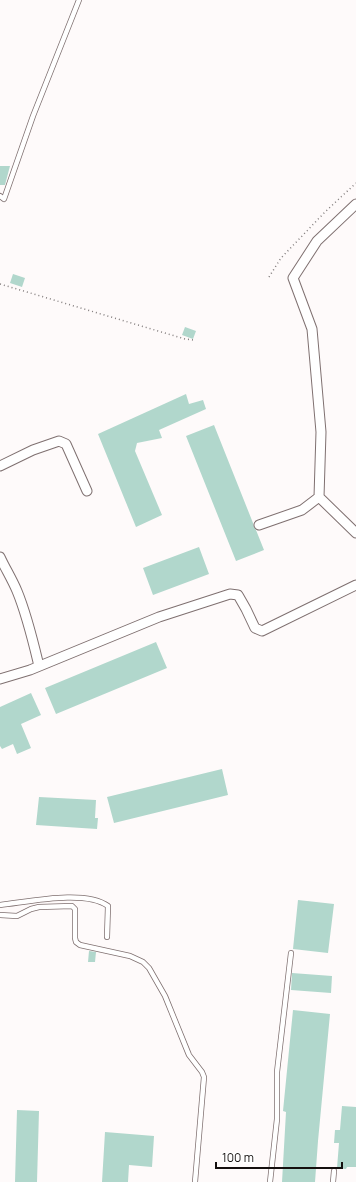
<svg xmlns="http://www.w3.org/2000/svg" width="356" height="1182" font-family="Manrope,sans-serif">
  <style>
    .building { fill: #b1d7cc }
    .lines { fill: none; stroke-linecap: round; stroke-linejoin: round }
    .service-casing { stroke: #7f7070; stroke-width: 6 }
    .minor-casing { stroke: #7f7070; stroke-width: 11 }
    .path { stroke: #827d7d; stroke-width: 1.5; stroke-dasharray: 1 3; stroke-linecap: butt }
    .service { stroke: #fff; stroke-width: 4.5 }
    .minor { stroke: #fff; stroke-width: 9 }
  </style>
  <rect width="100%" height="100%" fill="#fefafa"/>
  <path class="building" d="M0,166H10L5,185H0Z
    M13,274L25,278L22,287L10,283Z
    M185,327L196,331L193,339L182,335Z
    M186,394L189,404L203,400L206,409L159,430L162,438L137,443L135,451L162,515L136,527L98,434Z
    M214,425L253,523L254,527L256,530L264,550L236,561L186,436Z
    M199,547L209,574L153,595L143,568Z
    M156,642L167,668L56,714L45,688Z
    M31,693L41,715L21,724L31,748L17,754L13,744L2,749L0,746V707Z
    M222,769L228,795L114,823L107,797Z
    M39,797L96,800L95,818H98L97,829L36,825Z
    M298,900L334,904L328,953L293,949Z
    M89,951L96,952L95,962H88Z
    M292,973L332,976L331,993L291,990Z
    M293,1010L330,1014L318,1141L315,1182H282L286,1112L283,1111Z
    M342,1106L356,1107V1167H347L346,1169L337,1168L339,1143H334L335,1130H340Z
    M17,1110L39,1111L37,1182H15Z
    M105,1132L154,1136L152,1167L129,1165L128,1182H102Z"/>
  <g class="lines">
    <g class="service-casing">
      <path id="service" d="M0,196L4,199L33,116L79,0
        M0,905C28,902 85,889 108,906L107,937
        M0,915L17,916L31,909L39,907L72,906L75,909V938L76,942L80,945L130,956L143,962L149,968L165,996L189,1055L202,1072L204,1077L195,1182
        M270,1182L277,1119V1072L291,953
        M333,1182L334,1171"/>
    </g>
    <g class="minor-casing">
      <path id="minor" d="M0,466L33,450L59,441L66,444L87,491
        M319,497L356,533
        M259,525L302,510L319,497L321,432L312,329L293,278L317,241L356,204
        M0,557C5,568 12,579 17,591C27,615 33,641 39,666
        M0,679L30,670L159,617L230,594L238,595L246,609L255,628L262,631L356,585"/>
    </g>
    <path class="path" d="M269,277L281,258L325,212L356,183
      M0,284L185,339L194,340"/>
    <use href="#service" class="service"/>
    <use href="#minor" class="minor"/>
  </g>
  <path d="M216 1162v6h126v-6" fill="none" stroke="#140f0e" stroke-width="2"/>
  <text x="222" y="1162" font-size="12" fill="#140f0e" stroke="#ffffff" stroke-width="3" paint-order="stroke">100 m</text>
</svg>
